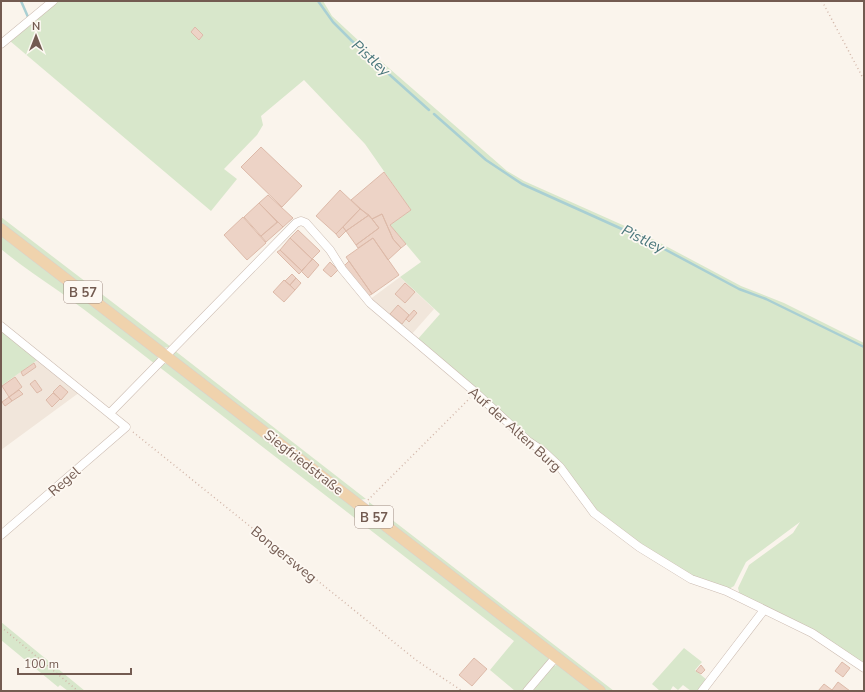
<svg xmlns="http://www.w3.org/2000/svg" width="865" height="692" font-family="'Nunito Sans',sans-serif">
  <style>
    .residential { fill: #f1e6db }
    .green { fill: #d8e7cb }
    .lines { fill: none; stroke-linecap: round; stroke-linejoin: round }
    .stream { stroke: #a9cfd3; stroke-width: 2.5 }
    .building { fill: #edd3c6; stroke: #ddbaa9 }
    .minor-casing { stroke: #ccbcb2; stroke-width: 9 }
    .major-casing { stroke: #d8d1ce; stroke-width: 12 }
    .path { stroke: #d2b6a9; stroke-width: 1.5; stroke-dasharray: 1 3; stroke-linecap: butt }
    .minor { stroke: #fff; stroke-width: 8 }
    .major { stroke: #f0d3ad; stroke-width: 11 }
    .labels { text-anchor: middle; stroke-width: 3.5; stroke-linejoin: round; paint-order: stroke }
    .shield { fill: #fdf8f2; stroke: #9c8a81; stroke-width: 1 }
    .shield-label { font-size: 13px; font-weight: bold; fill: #735b51 }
    .street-label { font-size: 14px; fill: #735b51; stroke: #fdf8f2 }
    .water-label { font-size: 15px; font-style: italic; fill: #4a777c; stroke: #fdf8f2 }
  </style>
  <rect width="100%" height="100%" fill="#faf4ec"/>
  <path class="residential" d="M400,277L434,309L411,335L369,300Z
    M39,359L80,392L1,450V386Z"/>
  <path class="green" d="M58,1H323L332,16L375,56L507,171L524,181L645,235L741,286L784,303L864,343V665L740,596L738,588L749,565L793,533L800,522L746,562L734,586L727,590L692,577L668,564L597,512L530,439L417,340L440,314L400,277L421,262L390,225L411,210L365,144L304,80L261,116L263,125L257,135L224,169L237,179L211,211L10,41Z
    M1,217L171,347L162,348L1,224Z
    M1,234L158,356L155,364C124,340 92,315 60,292C40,278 20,265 1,249Z
    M1,329L39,359L1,386Z
    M174,350L366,499L359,500L173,357Z
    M168,363L549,658L546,666L523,691H515L490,670L514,641L158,366Z
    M369,502L614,691H606L369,508Z
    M1,622L12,631L85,691H68L60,685L58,687L1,640Z
    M684,648L702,662L695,670L707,680L699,691H691L683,685L678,690L673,686L670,691H660L652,684Z
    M559,664L593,691H529L549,668Z"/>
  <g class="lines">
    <path class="stream" d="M21,1L28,17
      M318,1L333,22L352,41L429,110
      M434,114L486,160L522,184L653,243L739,289L766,299L864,347"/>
  </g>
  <path class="building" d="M195,27L203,35L199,40L191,32Z
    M261,147L302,186L282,207L241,167Z
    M384,172L411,210L390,225L406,244L401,248L393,239L382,214L372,219L351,200Z
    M340,190L360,209L336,234L316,216Z
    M268,195L293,218L283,227L259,203Z
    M259,203L277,222L261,236L244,217Z
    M360,209L369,215L346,231L343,227Z
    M382,214L393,239L401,248L388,260L373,238L358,248L356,245L379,228L372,219Z
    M369,215L379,228L356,245L346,231Z
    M243,217L266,243L247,260L224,235Z
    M278,222L283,227L266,242L261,236Z
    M343,227L346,231L339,238L336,234Z
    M298,230L320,251L312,259L290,238Z
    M290,238L312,259L302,271L280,250Z
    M373,238L399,275L372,294L346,257Z
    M280,250L302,271L299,274L277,252Z
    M313,259L319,265L308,278L301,271Z
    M349,261L372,294L366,297L344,266Z
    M330,262L338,270L331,277L323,270Z
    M292,274L296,278L290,285L285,281Z
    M296,278L301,283L295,290L290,285Z
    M284,280L295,290L284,302L273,292Z
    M405,283L415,292L405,303L395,294Z
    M398,305L409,315L402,324L390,314Z
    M414,310L417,313L409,322L406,319Z
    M34,363L36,367L23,376L21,372Z
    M15,377L22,387L9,397L2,386Z
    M35,380L42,390L37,393L30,384Z
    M60,385L68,392L61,400L53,392Z
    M19,390L23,394L12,401L9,397Z
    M53,393L60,399L52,407L46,400Z
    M9,397L12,401L5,406L2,402Z
    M474,658L487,669L472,686L459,675Z
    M842,662L850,668L843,677L835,671Z
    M701,665L705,670L701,674L696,671Z
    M838,682L850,691H818L824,684L832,690Z"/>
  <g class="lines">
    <g class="minor-casing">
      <path id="minor" d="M1,44L53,1
        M1,326L126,427L1,535
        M111,412L296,223L301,221L306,223L330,250L342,269L370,303L475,392L528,441L543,451L560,467L594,513L639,547L691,579L726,591L812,633L864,668
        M527,691L555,658
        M702,691L764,610"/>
    </g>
    <g class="major-casing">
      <path id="major" d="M1,229L600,691"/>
    </g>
    <path class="path" d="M822,1L864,80
      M133,432L416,660L462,691
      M368,500L470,398
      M1,627L78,691"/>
    <use href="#minor" class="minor"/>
    <use href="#major" class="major"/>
  </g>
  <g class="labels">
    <g class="shield">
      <rect x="64" y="281" width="38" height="22" rx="3"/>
      <rect x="355" y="506" width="38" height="22" rx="3"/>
    </g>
    <g class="shield-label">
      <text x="83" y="297">B 57</text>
      <text x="374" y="522">B 57</text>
    </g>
    <g class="street-label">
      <text transform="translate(515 429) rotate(42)" y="5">Auf der Alten Burg</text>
      <text transform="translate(304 462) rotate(38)" y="5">Siegfriedstraße</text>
      <text transform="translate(64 481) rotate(-41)" y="5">Regel</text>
      <text transform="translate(284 554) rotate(39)" y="5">Bongersweg</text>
    </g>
    <g class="water-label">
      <text transform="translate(371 58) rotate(42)" y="5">Pistley</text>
      <text transform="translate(643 239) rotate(26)" y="5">Pistley</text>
    </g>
  </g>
  <rect width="865" height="692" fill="none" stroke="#735b51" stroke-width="4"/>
  <g transform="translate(36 36)" stroke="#fdf8f2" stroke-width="3" paint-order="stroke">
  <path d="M0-3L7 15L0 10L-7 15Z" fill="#735b51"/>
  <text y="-6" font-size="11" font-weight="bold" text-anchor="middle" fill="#735b51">N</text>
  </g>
  <path d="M18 668v6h113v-6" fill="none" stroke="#735b51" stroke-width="2"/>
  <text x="24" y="668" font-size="12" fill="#735b51" stroke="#fdf8f2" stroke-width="3" paint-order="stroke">100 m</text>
</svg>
